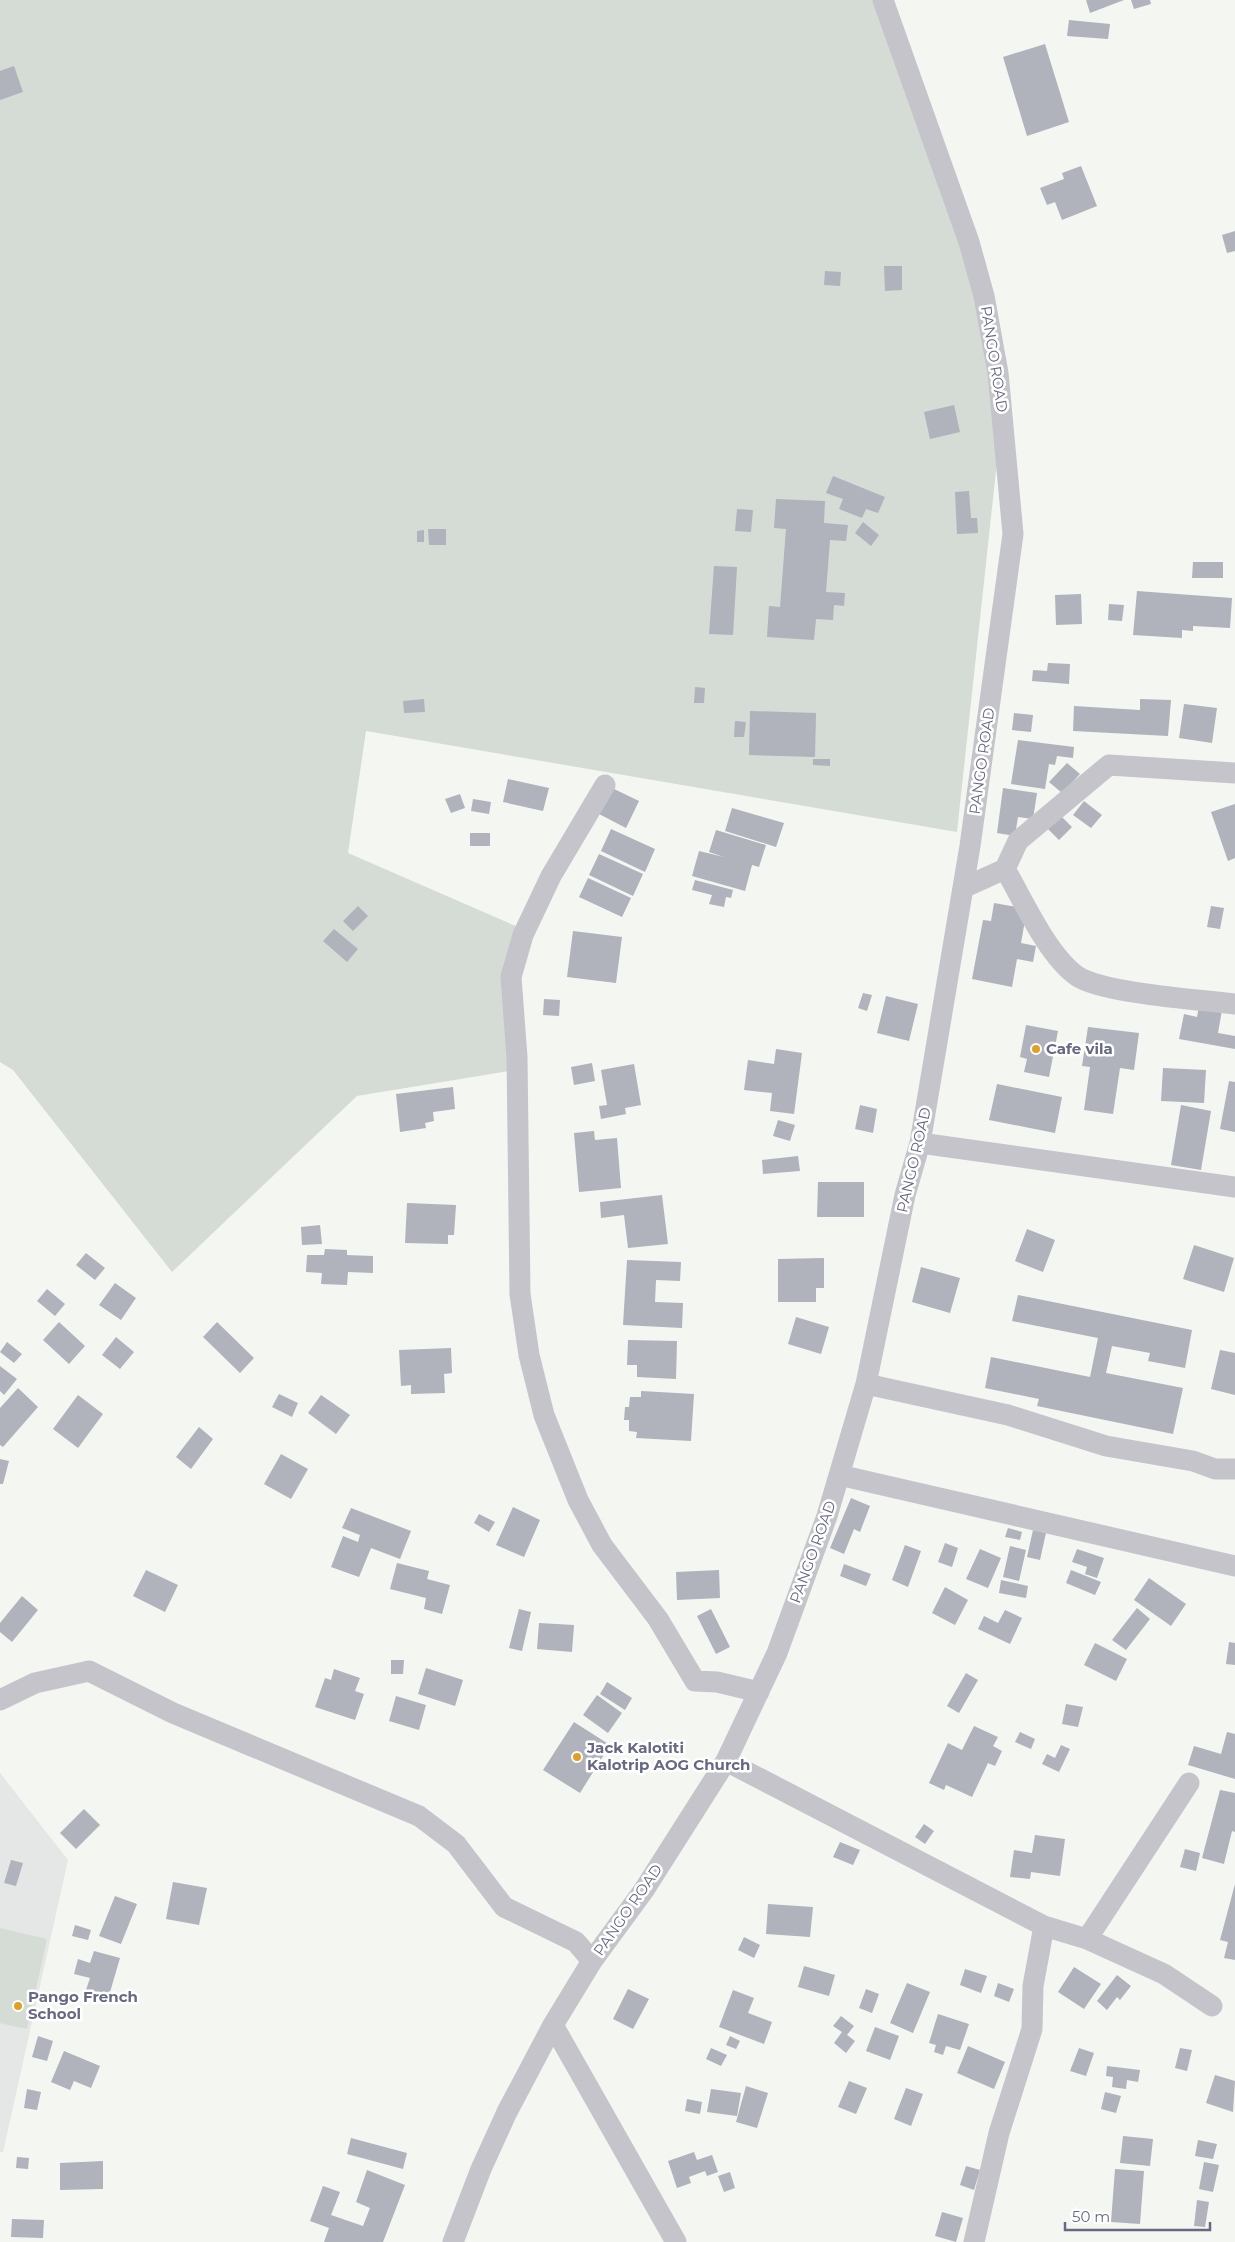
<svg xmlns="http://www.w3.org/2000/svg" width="1235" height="2242" font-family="Montserrat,sans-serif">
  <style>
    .built { fill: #e5e6e6 }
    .green { fill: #d4dcd5 }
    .building { fill: #b0b2bc }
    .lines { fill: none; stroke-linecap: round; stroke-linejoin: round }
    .minor { stroke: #c4c4ca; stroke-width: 21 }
    .poi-dot { fill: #dda12b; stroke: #fff; stroke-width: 2 }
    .labels { text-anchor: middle; stroke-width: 5; stroke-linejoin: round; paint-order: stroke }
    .street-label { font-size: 15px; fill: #666982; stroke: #fff }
    .poi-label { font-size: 15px; font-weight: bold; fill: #666982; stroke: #fff; text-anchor: start }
  </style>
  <rect width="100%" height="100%" fill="#f4f6f2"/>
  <path class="built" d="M0,1773L68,1860L3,2152H0Z"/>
  <path class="green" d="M0,0H876L963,248L989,361L998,452L957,832L366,731L348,853L518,927L509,1071L357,1096L172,1272L13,1070L0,1062Z
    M0,1928L47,1939L27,2029L0,2023Z"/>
  <path class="building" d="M1086,0H1124L1090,13Z
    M1131,0H1150L1151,4L1134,9Z
    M1069,20L1110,24L1108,39L1067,36Z
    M1045,44L1069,122L1027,136L1003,57Z
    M14,66L23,92L0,100V71Z
    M1081,166L1097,206L1062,220L1055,202L1047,205L1040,188L1064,179L1062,173Z
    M1235,231V251L1227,253L1222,235Z
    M884,266H902V290L885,291Z
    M825,271L841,272L840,286L824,285Z
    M954,405L960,432L930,439L924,412Z
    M833,476L885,497L878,513L866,509L862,518L839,509L843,499L826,493Z
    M969,491L971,518H977L978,533L957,534L955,492Z
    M776,499L825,501L824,523L848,525L846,541L830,540L826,592L845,593L844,606L834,605L833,620L816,619L814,640L767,637L769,606L780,607L786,529L774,528Z
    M737,509L753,510L751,532L735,531Z
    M863,522L879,535L871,546L855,533Z
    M428,529H446V545H429Z
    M424,530V542H417V531Z
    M1193,562H1223V578H1192Z
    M714,566L737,567L733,635L709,634Z
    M1137,591L1232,598L1230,628L1193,626V631L1182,630V638L1133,635Z
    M1081,594L1082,624L1056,625L1055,595Z
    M1109,604L1124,605L1122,621L1108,620Z
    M1048,663L1070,664L1069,684L1032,681L1033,670L1047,671Z
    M695,687L705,688L704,703H694Z
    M424,699L425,712L404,713L403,701Z
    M1140,699L1171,700L1168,736L1073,731L1074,706L1140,710Z
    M1184,704L1217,708L1212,743L1179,738Z
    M750,711L816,713L815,757L749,755Z
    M1014,713L1033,715L1031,732L1012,730Z
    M735,721L746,722L744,737H734Z
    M1018,740L1074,747L1073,758L1057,756L1055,765L1049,764L1045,789L1011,784Z
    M813,759H830V766L813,765Z
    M1067,763L1080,774L1062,793L1049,782Z
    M508,779L549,788L543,811L503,802Z
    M612,788L639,801L626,828L599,814Z
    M1003,788L1037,793L1033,819L1018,817L1015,836L997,833Z
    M460,794L465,808L451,813L445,799Z
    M473,799L491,802L489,814L471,811Z
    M1084,801L1102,815L1091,828L1073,815Z
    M1235,804V858L1228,861L1211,812Z
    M732,808L784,823L776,847L725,831Z
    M1060,815L1072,827L1059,840L1047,828Z
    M611,829L655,849L645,872L601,851Z
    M716,830L766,845L759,867L752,865L745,891L692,876L699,851L724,857L709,852Z
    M470,833H490V846H470Z
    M599,854L643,874L633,896L589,875Z
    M588,878L631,898L622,917L579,897Z
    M695,880L733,890L731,898L726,897L724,907L709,904L712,895L692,890Z
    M994,903L1027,909L1021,943L1036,946L1033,962L1017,959L1012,987L972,979L983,920L991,921Z
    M358,906L368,916L353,931L343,921Z
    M1211,906L1224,908L1220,929L1207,927Z
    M334,929L358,949L347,962L323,941Z
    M573,931L622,937L616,983L567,977Z
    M863,993L872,995L867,1011L858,1008Z
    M886,996L918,1004L909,1041L877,1033Z
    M544,999L560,1000L559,1016L543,1015Z
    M1199,1006L1222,1010L1218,1033L1235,1036V1049L1179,1039L1184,1014L1197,1017Z
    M1026,1025L1058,1031L1049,1077L1024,1072L1027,1059L1020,1057Z
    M1088,1027L1139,1033L1134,1070L1120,1068L1113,1114L1084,1110L1090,1067L1082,1066Z
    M776,1049L802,1053L794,1114L770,1111L772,1093L744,1090L748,1060L774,1064Z
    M592,1063L595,1081L574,1085L571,1067Z
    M634,1064L641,1105L625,1108L626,1114L601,1119L599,1106L607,1105L601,1070Z
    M1163,1068L1206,1070L1204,1103L1161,1101Z
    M1229,1081L1235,1082V1132L1220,1129Z
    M997,1084L1062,1097L1055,1133L989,1120Z
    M453,1087L455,1109L433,1112L434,1121L425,1123L426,1128L400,1132L396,1094Z
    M860,1105L877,1109L873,1133L855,1129Z
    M1181,1105L1211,1111L1201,1170L1171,1165Z
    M778,1120L795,1125L790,1141L773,1136Z
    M594,1131L595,1140L617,1138L621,1188L579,1192L574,1133Z
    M798,1156L800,1171L763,1174L762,1160Z
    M818,1182H864V1217H817Z
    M662,1195L668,1244L628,1248L624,1215L601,1218L600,1202Z
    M407,1203L456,1205L454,1235H448V1244L405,1243Z
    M320,1225L322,1244L302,1245L301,1227Z
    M1027,1229L1055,1240L1043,1272L1015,1261Z
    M1194,1245L1234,1258L1224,1292L1183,1279Z
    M325,1249L347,1250V1255L373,1256V1273L348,1272L347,1285L321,1284L322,1273L306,1272L307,1255H324Z
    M86,1253L105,1268L95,1280L76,1265Z
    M824,1258V1288H816V1302H778V1259Z
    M627,1260L681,1262L680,1281L656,1280L655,1302L683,1303L682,1328L623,1325Z
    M921,1267L960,1278L950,1313L912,1302Z
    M115,1283L136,1298L121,1320L99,1305Z
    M47,1289L65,1304L55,1316L37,1301Z
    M1018,1295L1192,1330L1185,1368L1148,1361L1150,1353L1112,1346L1106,1373L1183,1388L1173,1434L1037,1406L1039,1399L985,1388L991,1357L1090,1377L1098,1338L1012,1321Z
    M796,1317L829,1327L821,1354L788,1344Z
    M59,1322L85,1346L69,1364L43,1340Z
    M217,1322L254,1358L240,1373L203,1337Z
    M116,1337L134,1352L120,1369L102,1355Z
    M628,1340L677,1341L676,1379L637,1377V1365H627Z
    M7,1342L22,1354L14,1363L0,1352Z
    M451,1348L452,1373L444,1374L445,1393L411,1394V1385L401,1386L399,1350Z
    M1220,1350L1235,1353V1395L1211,1389Z
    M0,1366L17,1379L4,1395L0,1391Z
    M18,1388L38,1407L3,1447L0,1445V1408Z
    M641,1391L694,1394L691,1441L636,1438L637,1432L629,1431V1420H624L625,1407H629L630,1397H641Z
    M279,1394L298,1403L292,1417L272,1407Z
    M78,1395L103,1414L78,1448L53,1429Z
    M321,1395L350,1415L336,1434L308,1413Z
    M199,1427L213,1439L191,1469L176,1457Z
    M281,1454L308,1469L291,1499L264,1484Z
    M0,1459L9,1461L3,1484H0Z
    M851,1498L870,1506L860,1532L854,1529L844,1554L830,1548Z
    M513,1507L540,1520L524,1557L496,1545Z
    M351,1508L411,1531L400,1559L371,1548L359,1577L331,1567L343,1536L358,1542L360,1535L342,1528Z
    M479,1514L495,1522L489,1532L474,1523Z
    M1008,1528L1022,1532L1020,1540L1005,1537Z
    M1033,1530L1046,1533L1040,1560L1027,1557Z
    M945,1543L958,1548L952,1567L938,1562Z
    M905,1545L921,1551L908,1587L892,1580Z
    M1010,1546L1026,1550L1019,1581L1003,1577Z
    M980,1549L1001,1558L988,1588L966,1579Z
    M1077,1549L1104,1558L1097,1578L1085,1574L1087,1567L1072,1562Z
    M397,1563L429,1571L427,1579L450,1585L442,1614L424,1609L426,1598L390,1589Z
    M844,1564L871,1574L866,1586L840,1576Z
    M146,1570L178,1585L165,1612L133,1596Z
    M719,1570L720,1598L677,1600L676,1572Z
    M1071,1570L1101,1582L1095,1595L1066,1583Z
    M1149,1578L1186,1604L1171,1626L1134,1600Z
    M1001,1580L1028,1586L1026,1598L999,1593Z
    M945,1587L968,1600L955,1625L932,1613Z
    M22,1596L38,1610L12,1642L0,1632V1623Z
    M1137,1608L1150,1619L1126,1650L1112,1640Z
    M519,1609L531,1612L522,1651L509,1648Z
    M711,1609L730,1647L716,1654L697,1616Z
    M1005,1610L1022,1618L1010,1644L978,1629L984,1616L998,1623Z
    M539,1623L574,1625L572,1652L537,1649Z
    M1229,1642L1235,1643V1665L1226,1664Z
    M1095,1643L1127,1659L1116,1681L1084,1665Z
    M391,1660H404L403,1674H391Z
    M426,1668L463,1680L455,1706L418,1694Z
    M334,1669L360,1678L355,1691L364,1694L355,1720L315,1707L325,1678L331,1680Z
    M966,1673L978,1680L959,1713L947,1706Z
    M607,1682L632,1698L625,1710L600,1694Z
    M597,1695L622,1713L608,1733L583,1715Z
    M396,1696L426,1705L419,1730L389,1721Z
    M1066,1704L1083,1707L1078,1727L1062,1724Z
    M574,1722L610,1745L580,1793L543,1770Z
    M974,1726L998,1737L993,1746L1002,1751L995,1766L988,1763L972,1797L946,1785L944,1790L929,1783L948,1743L962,1750Z
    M1020,1732L1035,1739L1031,1749L1015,1742Z
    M1227,1732L1235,1734V1779L1188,1765L1194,1746L1221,1754Z
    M1061,1745L1070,1749L1059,1772L1042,1764L1047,1754L1055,1758Z
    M1220,1790L1235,1793V1832L1232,1831L1224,1864L1202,1858Z
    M84,1809L100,1825L76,1849L60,1833Z
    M924,1824L934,1831L925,1844L915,1837Z
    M1035,1835L1065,1839L1060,1876L1031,1872L1030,1879L1010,1877L1014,1850L1032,1853Z
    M840,1842L860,1850L853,1865L833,1857Z
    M1185,1849L1200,1853L1196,1871L1180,1867Z
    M11,1860L23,1863L16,1886L4,1883Z
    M173,1882L207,1888L199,1925L166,1919Z
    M1235,1884V1960L1224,1958L1228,1942L1220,1940Z
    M115,1896L137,1904L121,1944L99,1936Z
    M768,1904L813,1907L810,1937L766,1934Z
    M75,1925L91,1930L88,1940L72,1936Z
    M744,1937L760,1945L754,1958L738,1950Z
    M94,1951L120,1958L108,1999L85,1993L90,1978L74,1974L78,1959L90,1963Z
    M804,1966L835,1975L829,1996L798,1987Z
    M1074,1967L1101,1984L1084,2009L1058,1992Z
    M965,1969L987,1976L981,1993L960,1985Z
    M1117,1975L1131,1986L1120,2000L1117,1997L1107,2010L1097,2001Z
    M907,1983L930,1992L913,2033L890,2023Z
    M998,1983L1014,1989L1009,2002L994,1996Z
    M628,1989L649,1999L633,2029L613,2019Z
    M866,1989L879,1994L872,2013L859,2008Z
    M733,1990L754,1998L748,2013L772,2022L764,2044L719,2027Z
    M938,2014L969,2024L960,2050L946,2046L943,2055L934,2052L936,2045L929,2043Z
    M841,2016L854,2026L847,2035L855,2041L846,2053L834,2043L842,2032L833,2026Z
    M875,2027L899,2036L890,2060L866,2051Z
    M38,2036L53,2041L47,2061L32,2057Z
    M730,2036L740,2041L736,2049L726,2045Z
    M968,2046L1005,2062L994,2089L957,2073Z
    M711,2048L727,2055L721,2066L706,2059Z
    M1079,2048L1094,2053L1086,2076L1070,2071Z
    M1180,2048L1192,2050L1187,2071L1175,2068Z
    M64,2051L100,2066L91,2088L74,2081L70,2090L51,2082Z
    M1107,2066L1140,2070L1138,2082L1127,2080L1126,2089L1112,2087L1113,2077L1106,2076Z
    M1215,2075L1235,2081L1233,2112L1206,2103Z
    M849,2081L867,2088L856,2114L838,2107Z
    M746,2086L768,2093L757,2128L736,2122Z
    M906,2088L923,2094L911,2126L894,2119Z
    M27,2089L41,2092L37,2110L24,2108Z
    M711,2089L741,2093L737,2116L707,2112Z
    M1105,2092L1121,2096L1116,2113L1101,2109Z
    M687,2099L702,2102L700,2114L685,2111Z
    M1123,2136L1153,2139L1150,2166L1120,2163Z
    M351,2138L407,2153L403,2169L347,2154Z
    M1198,2140L1217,2144L1213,2159L1195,2156Z
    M694,2152L697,2160L712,2155L718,2172L707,2176L705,2171L689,2177L691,2183L677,2188L668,2161Z
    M17,2157L29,2158L28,2169L16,2168Z
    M103,2161V2189L60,2190V2163Z
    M1204,2162L1219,2165L1213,2192L1199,2189Z
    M966,2166L980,2170L974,2190L960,2185Z
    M1115,2169L1144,2171L1140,2224L1111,2222Z
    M367,2170L405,2185L383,2242H324L329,2228L310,2221L323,2186L340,2192L331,2215L363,2226L370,2208L356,2202Z
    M730,2172L735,2188L724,2192L718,2176Z
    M1197,2200L1209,2202L1205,2227L1194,2226Z
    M942,2212L963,2218L956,2242L935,2236Z
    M12,2219L44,2220L43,2238L11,2237Z"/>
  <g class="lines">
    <path class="minor" d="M605,785L551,876L523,935L511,977L517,1057L520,1294L529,1355L544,1415L578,1500L602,1545L658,1619L695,1681L717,1682L759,1692
      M1005,869C1023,900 1048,956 1077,976C1101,993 1202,1000 1235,1004
      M963,888L1005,869L1018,841L1109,765L1235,773
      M920,1143L1235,1187
      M866,1384L1008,1415L1106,1446L1193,1461L1215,1469H1235
      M839,1475L1235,1566
      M0,1700L35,1683L89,1671L173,1713L419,1816L456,1844L504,1907L576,1942L592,1961
      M726,1761L1044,1926L1087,1939L1164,1974L1212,2006
      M1087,1939L1189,1783
      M553,2025L676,2242
      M453,2242L481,2169L507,2112L553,2025L592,1961L644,1890L726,1761L777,1653L827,1516L866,1384L905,1195L920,1143L970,846L1013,534L998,373L984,296L969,242L883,0
      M974,2242L999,2133L1032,2029L1033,1986L1044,1926"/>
  </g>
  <g class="poi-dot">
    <circle cx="1036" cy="1049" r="5"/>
    <circle cx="577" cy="1757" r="5"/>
    <circle cx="18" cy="2006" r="5"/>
  </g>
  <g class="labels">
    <g class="street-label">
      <text transform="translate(994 359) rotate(81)" y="5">PANGO ROAD</text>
      <text transform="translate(982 761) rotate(-82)" y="5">PANGO ROAD</text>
      <text transform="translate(914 1160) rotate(-77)" y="5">PANGO ROAD</text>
      <text transform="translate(813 1552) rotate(-70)" y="5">PANGO ROAD</text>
      <text transform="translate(628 1910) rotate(-55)" y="5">PANGO ROAD</text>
    </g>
    <g class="poi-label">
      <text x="1046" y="1054">Cafe vila</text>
      <text x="587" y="1753">Jack Kalotiti<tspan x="587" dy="17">Kalotrip AOG Church</tspan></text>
      <text x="28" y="2002">Pango French<tspan x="28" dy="17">School</tspan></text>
    </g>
  </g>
  <path d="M1065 2222v8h145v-8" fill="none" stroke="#666982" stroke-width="2.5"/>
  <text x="1072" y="2222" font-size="15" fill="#666982" stroke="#ffffff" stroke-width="4" paint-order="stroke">50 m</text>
</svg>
